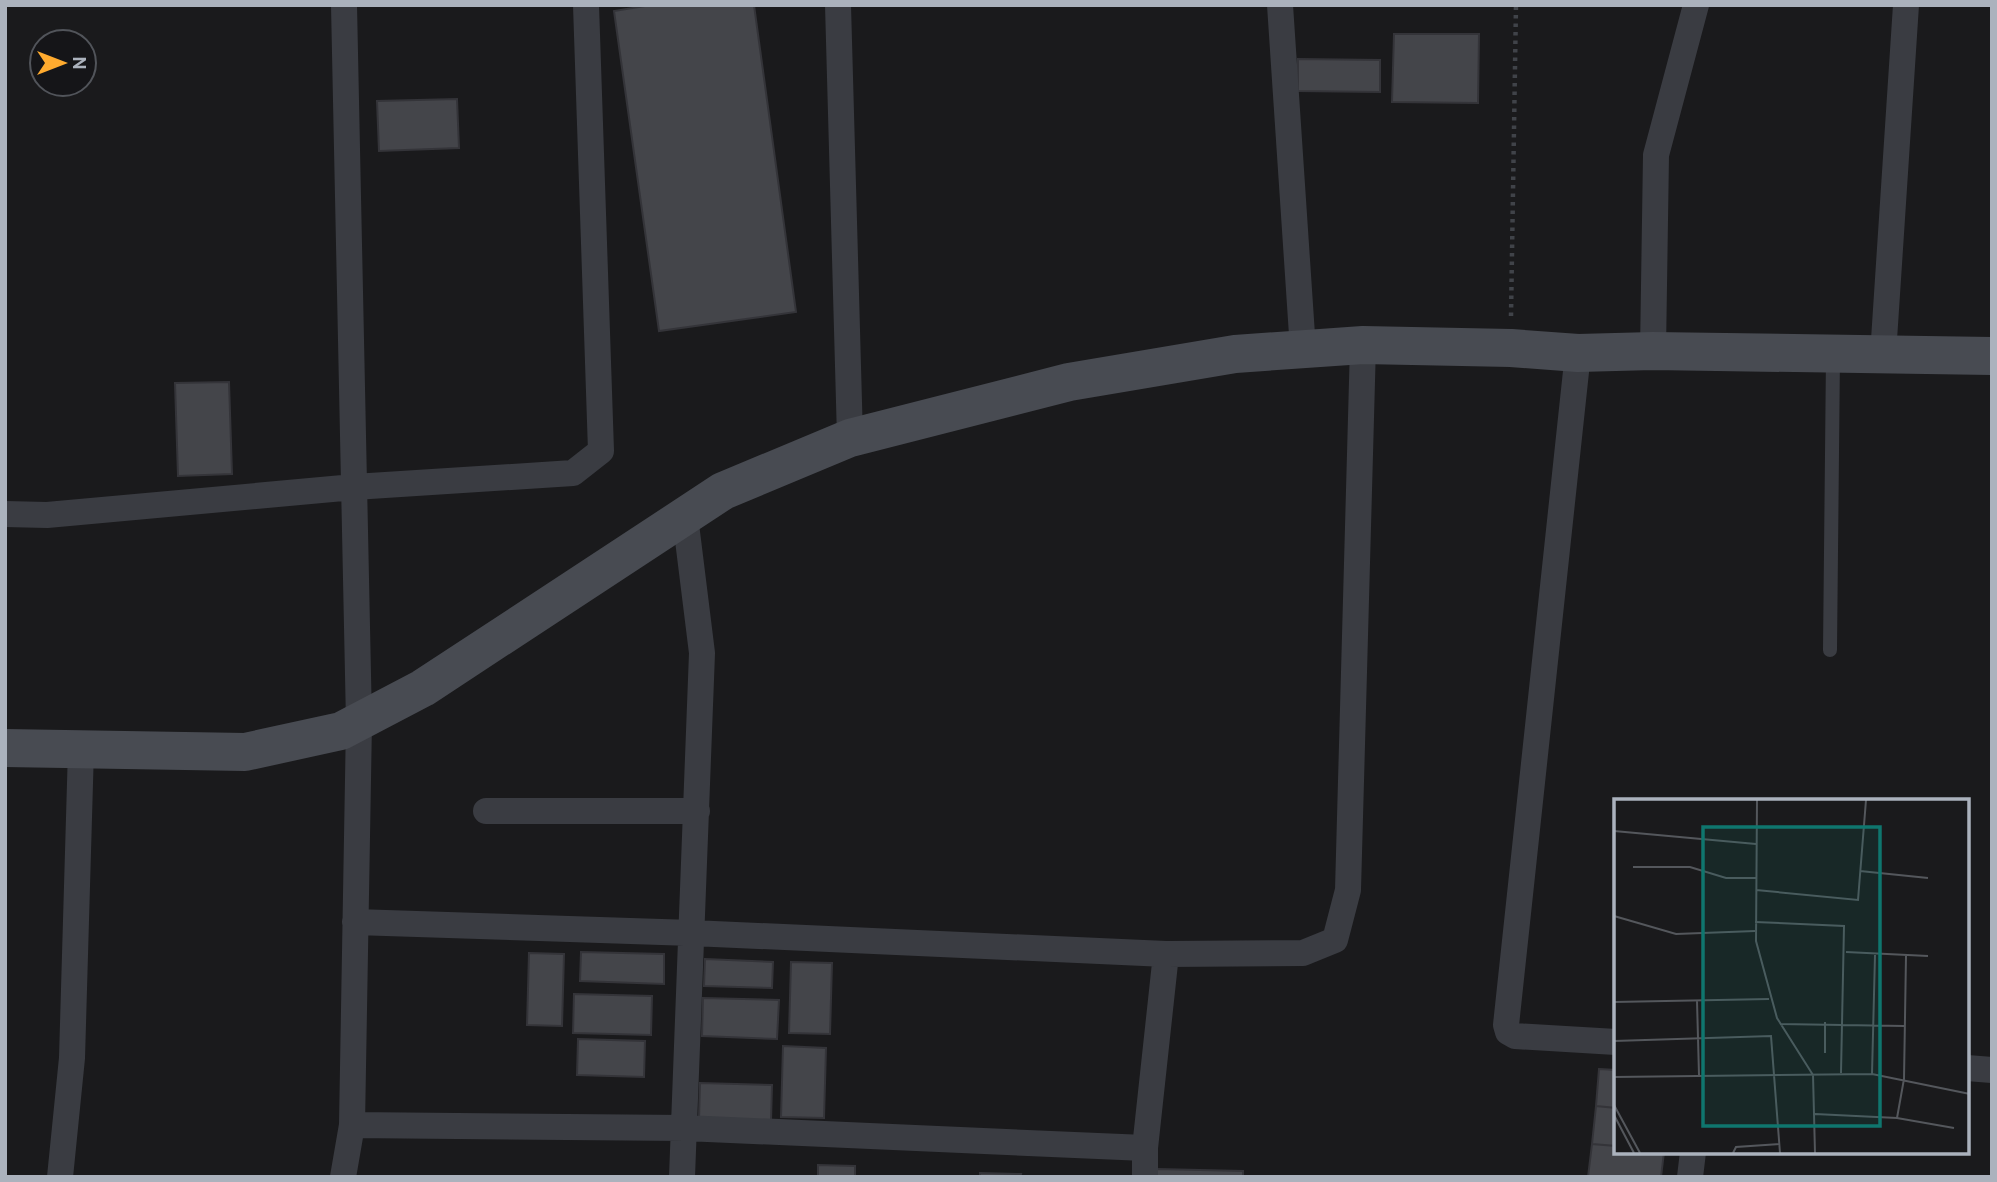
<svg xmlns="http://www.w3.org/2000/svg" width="1997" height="1182" font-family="Overpass,sans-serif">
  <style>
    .building { fill: #44454a; stroke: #343439; stroke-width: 2 }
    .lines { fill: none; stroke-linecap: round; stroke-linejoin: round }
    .path { stroke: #404349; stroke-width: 4.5; stroke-dasharray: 3.5 5; stroke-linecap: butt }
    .lane { stroke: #3a3c42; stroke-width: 14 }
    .street { stroke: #3a3c42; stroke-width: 26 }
    .secondary { stroke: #484b52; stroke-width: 38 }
    .inset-road { fill: none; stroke: #54575c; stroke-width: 2 }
    .view { fill: #0f766e; fill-opacity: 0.15; stroke: #0f766e; stroke-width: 3.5 }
    .inset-edge { fill: none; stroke: #abb2bd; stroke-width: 3.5 }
  </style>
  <rect width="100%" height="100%" fill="#1a1a1c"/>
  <path class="building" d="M651,5H754L796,312L659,331L614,11Z
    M1394,34H1479L1478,103L1392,102Z
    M1298,59L1380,60V92L1298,91Z
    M457,99L459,148L379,151L377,101Z
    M229,382L232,474L178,476L175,383Z
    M581,952L664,954V984L580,981Z
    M529,953L564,954L562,1026L527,1025Z
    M705,959L773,962L772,988L704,986Z
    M791,962L832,963L830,1034L789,1033Z
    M574,994L652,996L651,1035L573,1033Z
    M703,998L779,1000L777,1039L702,1036Z
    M578,1039L645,1041L644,1077L577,1075Z
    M783,1046L826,1048L824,1118L781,1117Z
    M1599,1069L1616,1070V1108L1596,1106Z
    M700,1083L772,1085L771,1121L699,1119Z
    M1596,1106L1616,1108V1146L1592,1144Z
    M1592,1144L1616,1146V1152H1664L1661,1177H1588Z
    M818,1165L855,1166V1177H818Z
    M1157,1169L1243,1171V1177H1157Z
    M980,1173L1021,1174L1020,1177H980Z"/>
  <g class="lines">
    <path class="path" d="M1511,316L1516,5"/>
    <path class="lane" d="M1830,650L1833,355"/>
    <path class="street" d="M838,5L850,438
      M1280,5L1303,350
      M1653,351L1656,155L1696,5
      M1578,353L1506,1025L1508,1032L1515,1036L1616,1042
      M1883,355L1906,5
      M5,514L47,515L354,487L573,473L601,451L586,5
      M486,811H697
      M355,922L692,933L1166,954L1303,953L1335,940L1348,890L1363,345
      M1967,1068L1992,1070
      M352,1125L685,1128L1145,1148
      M60,1177L72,1058L81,749
      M343,1177L352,1125L359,722L344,5
      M682,1177L702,653L685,516
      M1145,1177V1148L1166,954
      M1690,1177L1693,1152"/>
    <path class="secondary" d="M5,748L245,752L341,731L423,688L723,491L850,438L1069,382L1235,354L1363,345L1511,348L1578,353L1653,351L1992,356"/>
  </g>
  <g transform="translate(1614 799)">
    <rect width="355" height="355" fill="#1a1a1c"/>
    <path class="inset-road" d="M143,1L142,142L163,219L199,276L201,354M0,32L142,45M19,68H76L112,79H142M246,72L314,79M142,91L244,101L252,1M0,117L62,135L141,132M141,123L230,127L227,274M232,153L314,157M83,202L85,276M0,203L155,200M211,223V254M166,225L290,227M0,242L157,237L166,354M258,275L261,156M0,278L258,275L356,295M0,306L26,354M201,315L283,319L340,329M0,316L20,354M283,319L290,280L292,157M119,354L122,348L166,345"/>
    <path class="view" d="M89,28H266V327H89Z"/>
    <rect width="355" height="355" class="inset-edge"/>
  </g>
  <rect width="1997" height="1182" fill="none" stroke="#abb2bd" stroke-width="14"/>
  <g transform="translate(63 63) rotate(90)"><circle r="33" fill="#151518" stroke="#51545a" stroke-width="2"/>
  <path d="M0-5L12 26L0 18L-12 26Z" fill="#ffab2f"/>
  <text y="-10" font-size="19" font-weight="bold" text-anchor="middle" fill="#abb2bd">N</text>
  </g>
</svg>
